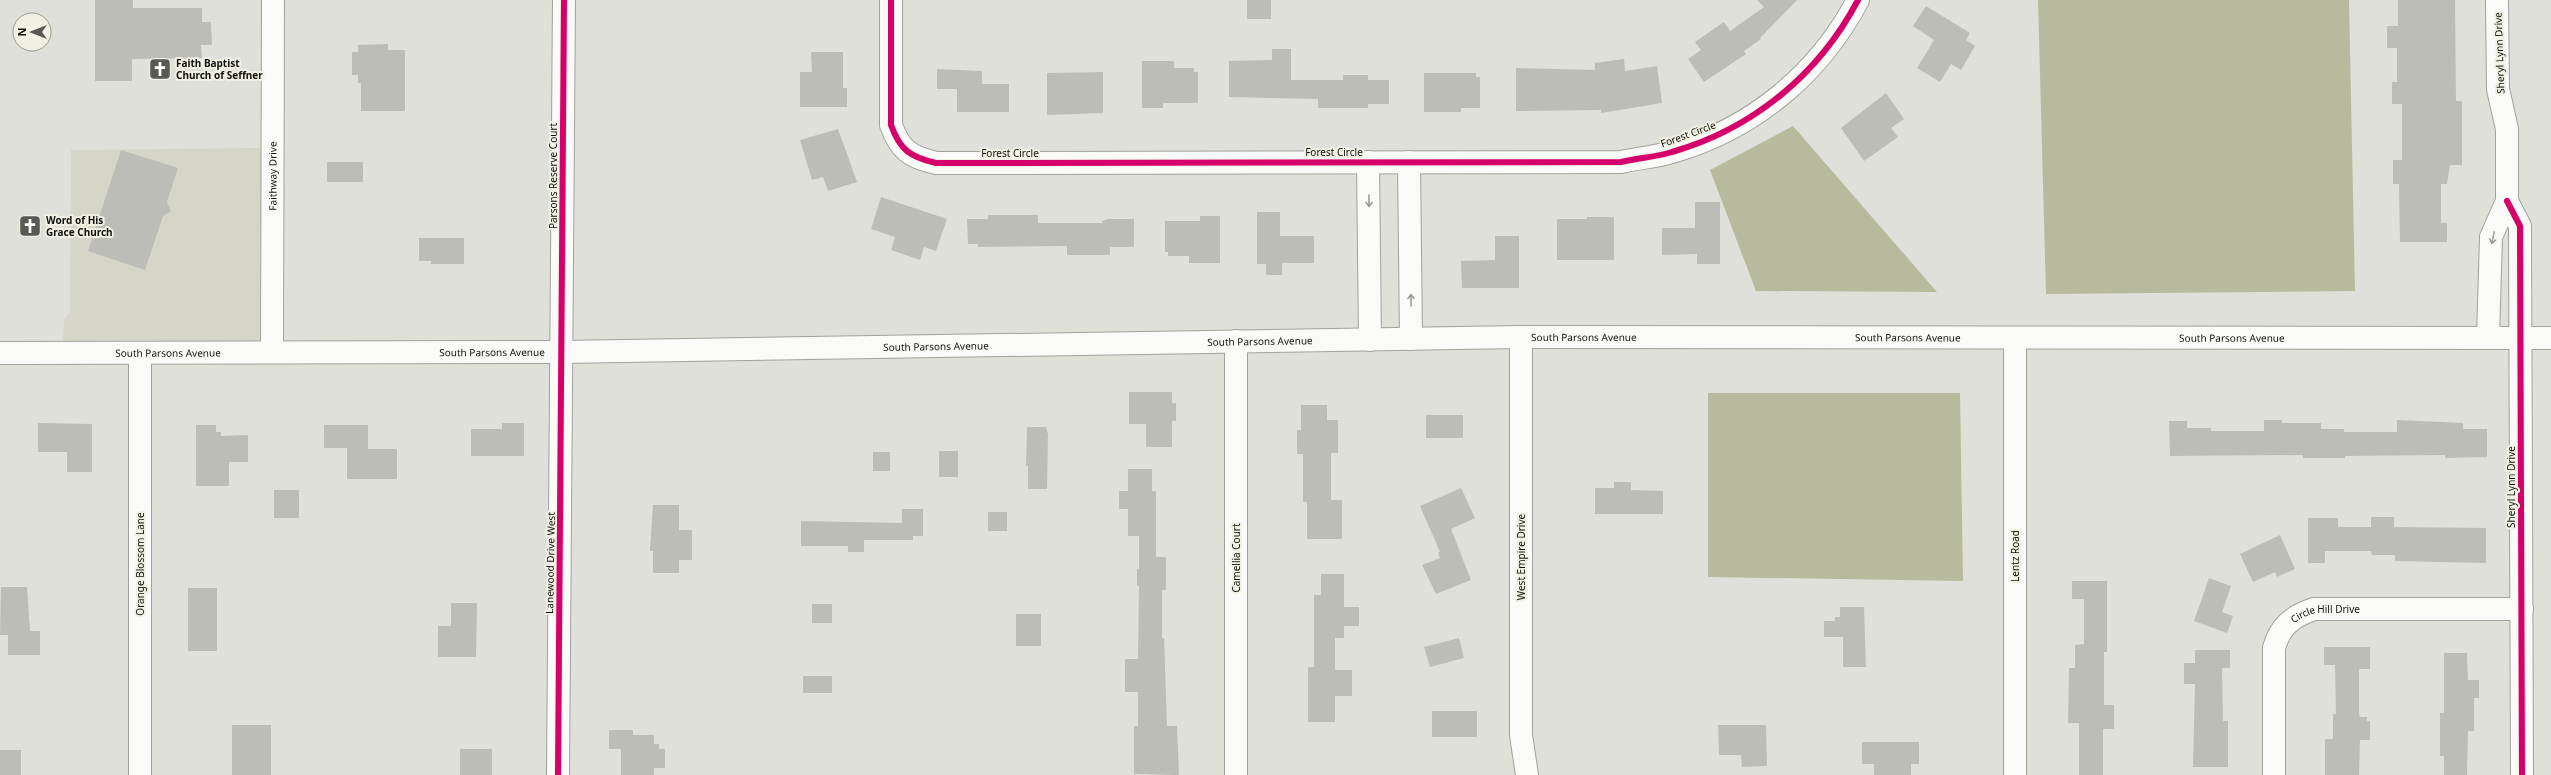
<svg xmlns="http://www.w3.org/2000/svg" width="2551" height="775" font-family="'Noto Sans',sans-serif">
  <style>
    .built { fill: #d5d6c8 }
    .water { fill: #b8ba9d }
    .building { fill: #bdbdb8 }
    .lines { fill: none; stroke-linecap: round; stroke-linejoin: round }
    .street-casing { stroke: #a2a29d; stroke-width: 24 }
    .secondary-casing { stroke: #a2a29d; stroke-width: 24 }
    .street { stroke: #fafaf9; stroke-width: 22 }
    .secondary { stroke: #fafaf9; stroke-width: 22 }
    .cycleway-casing { stroke: #f0f0e3; stroke-width: 8 }
    .cycleway { stroke: #d6006c; stroke-width: 6 }
    .oneway { stroke: #9d9d9b }
    .labels { text-anchor: middle; stroke-width: 4; stroke-linejoin: round; paint-order: stroke }
    .street-label { font-size: 10px; fill: #11110d; stroke: #f0f0e3 }
    .poi-label { font-size: 10px; font-weight: bold; fill: #11110d; stroke: #f0f0e3; text-anchor: start }
  </style>
  <rect width="100%" height="100%" fill="#dfe0d9"/>
  <path class="built" d="M261,148L260,341L63,342L64,320L70,312L71,150Z"/>
  <path class="water" d="M2038,0H2349L2355,291L2046,294Z
    M1793,126L1937,292L1756,291L1710,170Z
    M1708,393H1960L1963,581L1708,577Z"/>
  <path class="building" d="M95,0H133V8H202V22H211L212,45H201L202,58L132,59V81H95Z
    M1247,0H1271V19H1247Z
    M1757,0H1797L1760,38L1761,39L1744,51L1746,54L1704,82L1688,59L1701,50L1695,42L1724,22L1730,31L1764,7Z
    M2398,0H2455L2456,101H2462V165H2450L2447,184H2441V223H2447V242H2400L2399,184H2393V160H2402V104H2392V82H2397V48H2387V26H2398Z
    M1926,6L1970,33L1966,40L1975,46L1961,70L1951,64L1940,82L1917,68L1934,40L1913,26Z
    M388,44V50H405V111H361V83H358V75H352V52H358V45Z
    M1272,49H1291V80H1343V75H1368V80H1389V104H1368V108H1318V99L1229,97V61L1272,60Z
    M811,52H843V88H847V107H800V72H812Z
    M1624,59L1625,71L1657,66L1662,103L1601,113V110L1516,111V68L1595,70V63Z
    M1142,61H1174V68H1194V72H1198V103H1163V108H1142Z
    M937,69L982,71V84H1009V112H957V89H937Z
    M1103,72V113L1047,115V73Z
    M1424,73H1476V77H1480V108H1461V112H1424Z
    M1886,93L1904,119L1891,128L1898,137L1864,161L1841,128Z
    M838,129L857,182L828,191L823,177L812,180L800,140Z
    M121,150L178,168L167,202L171,211L163,216L145,270L88,251Z
    M327,162H363V182H327Z
    M881,197L947,219L936,251L924,247L920,260L891,250L895,237L871,229Z
    M1695,202H1720V264H1697V254L1662,255V228H1695Z
    M1257,212H1280V236H1314V263H1282V275H1266V264H1257Z
    M988,215H1038V223H1102V221L1108,219H1134V247H1110V255H1067V246L978,247V244H968L967,219H988Z
    M1200,216H1220V263H1189V256H1168V252H1165V221H1200Z
    M1587,217H1614V260H1557V219H1587Z
    M1495,236H1519V288H1462L1461,261L1495,260Z
    M419,238H464V264H431V261H419Z
    M1129,392H1172V403H1176V421H1172V447H1146V424H1129Z
    M1301,405H1327V420H1338V453H1331V500H1342V539H1307V502H1303V454H1297V430H1301Z
    M1426,415H1463V438H1426Z
    M2264,420H2282V423H2321V429H2344V432H2397V420L2463,423V429H2487V457L2445,458V455L2345,456V458H2303V455L2170,456L2169,421H2187V428H2211V431H2264Z
    M38,423L92,424V472H67V452H38Z
    M502,423H524V456H471V429H502Z
    M196,425H216V432H221V436L248,435V462H229V486H196Z
    M324,425H368V449H397V479H347V448H324Z
    M1027,427H1046L1048,434L1047,489H1028V466H1026Z
    M939,451H958V477H939Z
    M873,452H890V471H873Z
    M1128,469H1152V491H1156V557H1166V590H1162V638H1164L1167,726H1177L1179,775L1134,774V726H1138V692H1125V659H1138L1139,586H1137V569H1139V536H1128V509H1119V491H1128Z
    M1614,482H1631V490L1663,491V514H1595V488H1614Z
    M1461,488L1475,518L1451,529L1471,580L1436,594L1422,565L1440,558L1438,552H1440L1420,506Z
    M274,490H299V518H274Z
    M653,505H679V530H692V560H679V573H653V551H650Z
    M902,509H923V536H913V540H864V552H848V546H801V521L902,523Z
    M988,512H1007V531H988Z
    M2371,517H2394V527L2486,528V563L2395,561V555H2372L2371,551H2325V563H2308V518H2338V527H2371Z
    M2280,535L2295,569L2277,577L2275,572L2253,582L2240,554Z
    M1321,574H1344V607H1359V626H1344V638H1335V670H1352V696H1335V722H1308V667H1314V595H1321Z
    M2209,578L2231,586L2222,612L2233,616L2227,633L2194,621Z
    M2072,581H2107V652H2104V705H2114V729H2103V775H2079V723H2068L2069,668H2075V645L2084,644V599H2072Z
    M1,587H27L30,631H40V655H8V635H0Z
    M188,588H217V651H188Z
    M451,603H477L476,657H438V626H451Z
    M812,604H832V623H812Z
    M1840,607H1864L1866,667H1843V637H1824V621H1835V617H1840Z
    M1016,614H1041V646H1016Z
    M1459,638L1464,658L1430,667L1424,647Z
    M2324,647H2370V669H2359V714L2360,717H2367V721H2370V740H2360L2359,775H2325V739H2333V714H2336L2335,665H2324Z
    M2195,650H2230V668H2222L2223,721H2228V767H2193L2195,684H2184V663H2195Z
    M2444,653H2467L2468,680H2479V698H2474V731H2468L2467,775H2444V756H2440V713H2444Z
    M803,676H832V693H803Z
    M1432,711H1477V737H1432Z
    M232,725H271V775H232Z
    M1718,725H1766L1767,766L1742,767L1741,755H1719Z
    M609,730H633V735H654V744H659V749H665V768H654V775H621V749H609Z
    M1862,742H1919V764H1911V775H1874V764H1862Z
    M460,749H492V775H460Z
    M0,750H21V775H0Z"/>
  <g class="lines">
    <g class="street-casing">
      <g id="street">
        <path d="M891,0V125C900,150 910,157 936,163L1621,162C1638,158 1656,157 1672,152C1753,129 1819,74 1858,0"/>
        <path d="M1368,162L1370,340"/>
        <path d="M1409,162L1411,339"/>
        <path d="M2507,201L2520,226L2522,775"/>
        <path d="M1521,337V735L1527,775"/>
        <path d="M2015,338V775"/>
        <path d="M2488,338L2491,237L2507,201V129L2498,89L2497,0"/>
        <path id="s1" d="M272,351L273,0"/>
        <path d="M140,775V353"/>
        <path d="M558,775L564,0"/>
        <path d="M1236,775V341"/>
        <path id="s2" d="M2274,775V648C2280,626 2293,616 2314,609H2522"/>
      </g>
    </g>
    <g class="secondary-casing">
      <g id="secondary">
        <path id="s3" d="M0,353L562,352L1521,337L2551,338"/>
      </g>
    </g>
    <use href="#street" class="street"/>
    <use href="#secondary" class="secondary"/>
    <g class="cycleway-casing">
      <path id="cycleway" d="M891,0V125C900,150 910,157 936,163L1621,162C1638,158 1656,157 1672,152C1753,129 1819,74 1858,0
        M2507,201L2520,226L2522,775
        M558,775L564,0"/>
    </g>
    <use href="#cycleway" class="cycleway"/>
  </g>
  <defs><path id="oneway-shaft" d="M-6 0H5M1.5-3L5.5 0L1.5 3" fill="none" stroke-width="1.6" stroke-linecap="round" stroke-linejoin="round"/></defs>
  <g class="oneway">
    <use href="#oneway-shaft" transform="translate(1369 201) rotate(89)"/>
    <use href="#oneway-shaft" transform="translate(2493 238) rotate(102)"/>
    <use href="#oneway-shaft" transform="translate(1411 300) rotate(-91)"/>
  </g>
  <defs>
    <g id="church-square" transform="scale(1.15)"><rect x="-9" y="-9" width="18" height="18" rx="4" fill="#595954" stroke="#f0f0e3"/><path d="M-1.2-6h2.4v3.5h3.3v2.4h-3.3V6h-2.4V-.1h-3.3v-2.4h3.3Z" fill="#fff"/></g>
  </defs>
  <g fill-rule="evenodd">
    <use href="#church-square" x="160" y="69"/>
    <use href="#church-square" x="30" y="226"/>
  </g>
  <g class="labels">
    <g class="street-label">
      <text transform="translate(2499 53) rotate(-92)" y="4">Sheryl Lynn Drive</text>
      <text transform="translate(1688 134) rotate(-20)" y="4">Forest Circle</text>
      <text x="1334" y="156">Forest Circle</text>
      <text x="1010" y="157">Forest Circle</text>
      <text dy="4" stroke="none"><textPath href="#s1" startOffset="175">Faithway Drive</textPath></text>
      <text transform="translate(553 176) rotate(-90)" y="4">Parsons Reserve Court</text>
      <text dy="4" stroke="none"><textPath href="#s3" startOffset="1584">South Parsons Avenue</textPath></text>
      <text dy="4" stroke="none"><textPath href="#s3" startOffset="1908">South Parsons Avenue</textPath></text>
      <text dy="4" stroke="none"><textPath href="#s3" startOffset="2232">South Parsons Avenue</textPath></text>
      <text dy="4" stroke="none"><textPath href="#s3" startOffset="1260">South Parsons Avenue</textPath></text>
      <text dy="4" stroke="none"><textPath href="#s3" startOffset="936">South Parsons Avenue</textPath></text>
      <text dy="4" stroke="none"><textPath href="#s3" startOffset="492">South Parsons Avenue</textPath></text>
      <text dy="4" stroke="none"><textPath href="#s3" startOffset="168">South Parsons Avenue</textPath></text>
      <text transform="translate(2511 487) rotate(-90)" y="4">Sheryl Lynn Drive</text>
      <text transform="translate(2015 556) rotate(-90)" y="4">Lentz Road</text>
      <text transform="translate(1521 557) rotate(-90)" y="4">West Empire Drive</text>
      <text transform="translate(1236 558) rotate(-90)" y="4">Camellia Court</text>
      <text transform="translate(550 563) rotate(-89)" y="4">Lanewood Drive West</text>
      <text transform="translate(140 564) rotate(-90)" y="4">Orange Blossom Lane</text>
      <text dy="4" stroke="none"><textPath href="#s2" startOffset="196">Circle Hill Drive</textPath></text>
    </g>
    <g class="poi-label">
      <text x="176" y="67">Faith Baptist<tspan x="176" dy="12">Church of Seffner</tspan></text>
      <text x="46" y="224">Word of His<tspan x="46" dy="12">Grace Church</tspan></text>
    </g>
  </g>
  <g transform="translate(32 32) rotate(270)"><circle r="19" fill="#f0f0e3" stroke="#97978d"/>
  <path d="M0-3L7 15L0 10L-7 15Z" fill="#595954"/>
  <text y="-6" font-size="11" font-weight="bold" text-anchor="middle" fill="#11110d">N</text>
  </g>
</svg>
